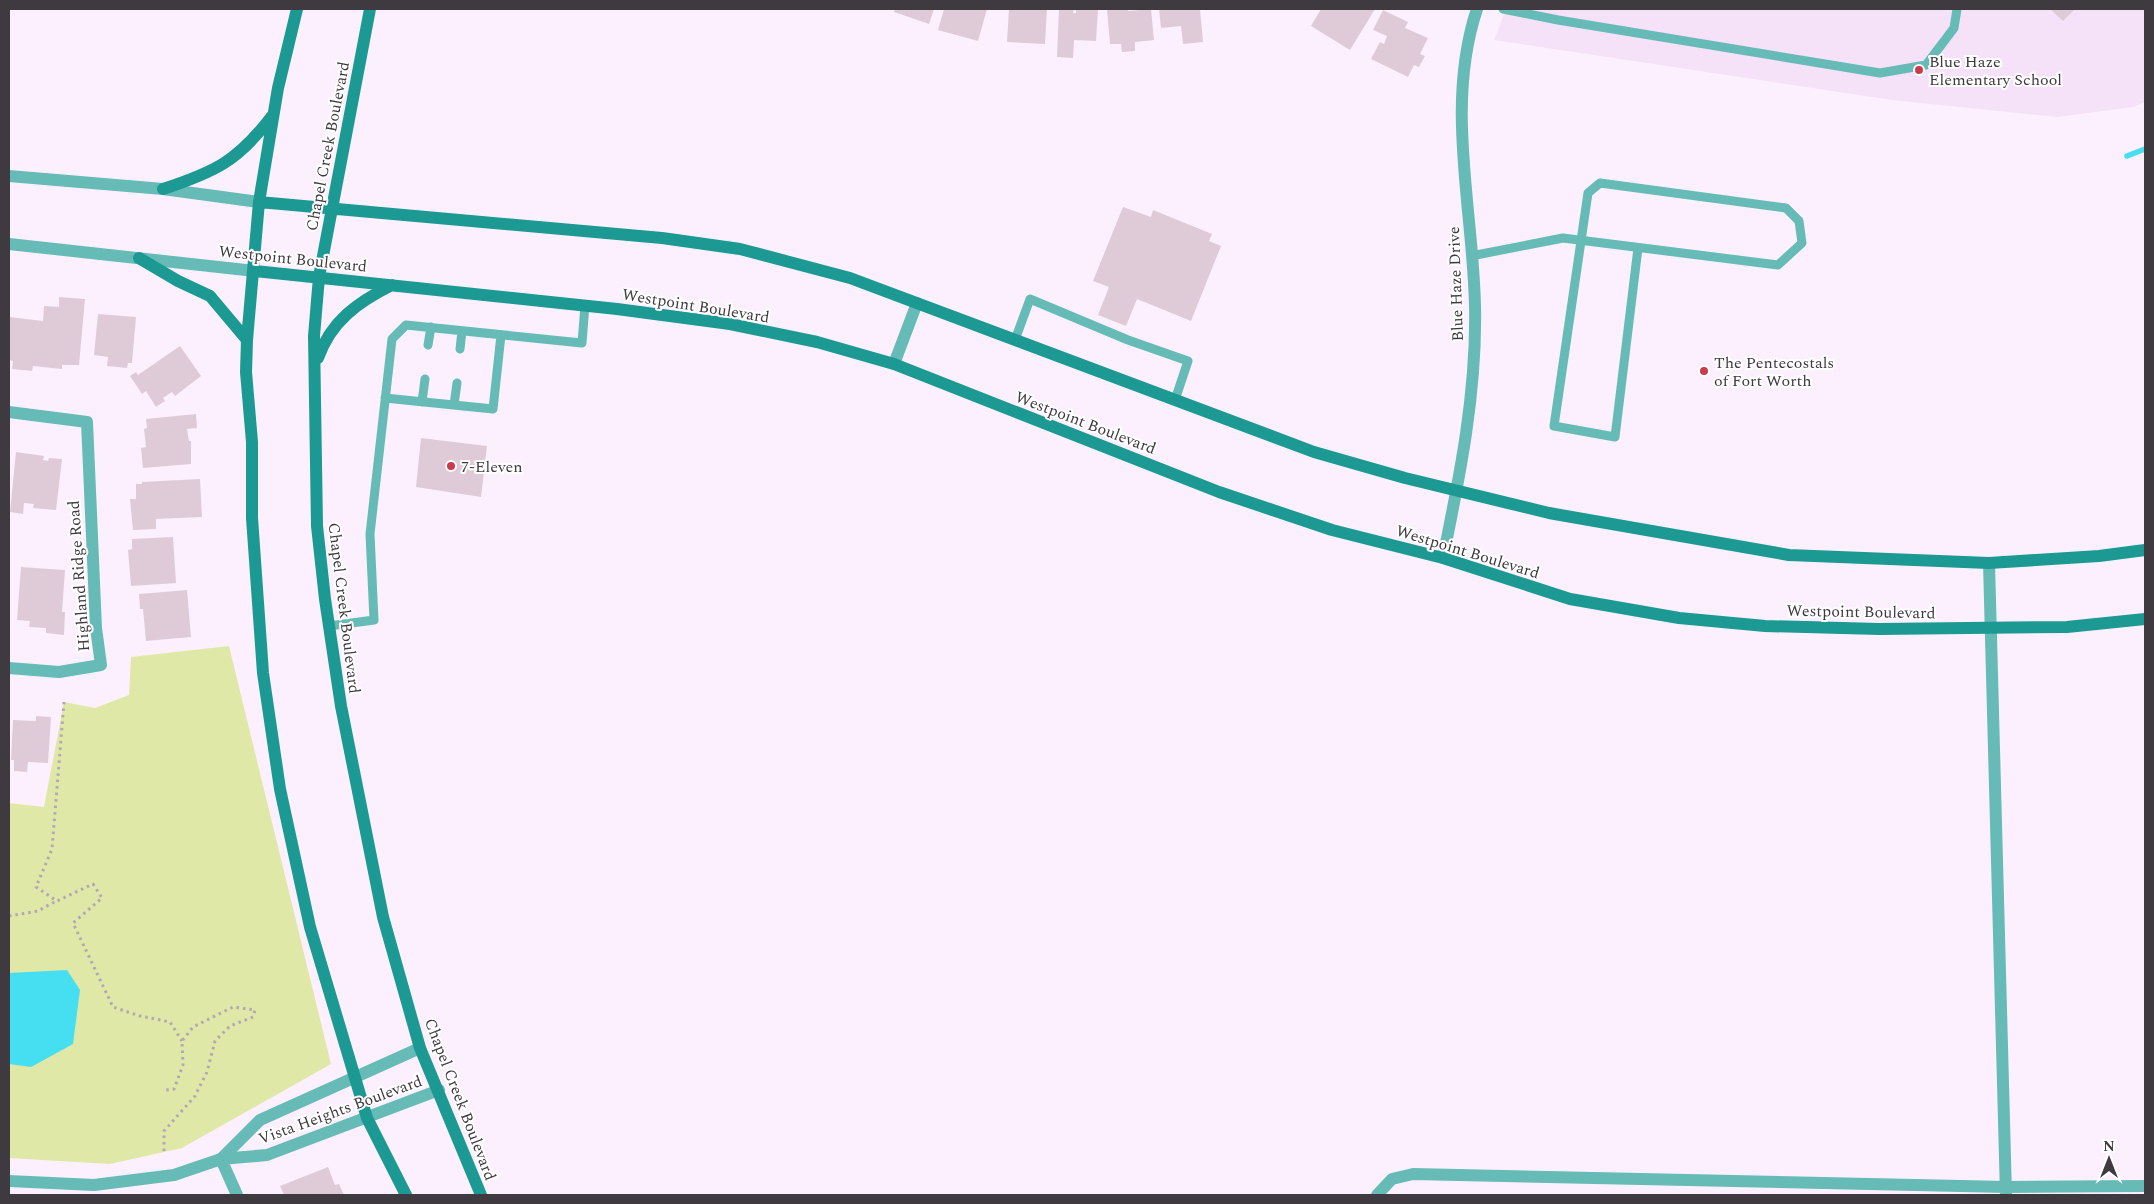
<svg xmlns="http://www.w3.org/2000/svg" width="2154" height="1204" font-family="Spectral,serif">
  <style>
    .built { fill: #f5e1f8 }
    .green { fill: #e0e8a7 }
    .water { fill: #46def1 }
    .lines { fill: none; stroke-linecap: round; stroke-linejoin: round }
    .stream { stroke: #46def1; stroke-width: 5.5 }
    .building { fill: #dfcbd8 }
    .path { stroke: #b2a8b3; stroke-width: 3; stroke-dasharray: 2.5 4; stroke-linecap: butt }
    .service { stroke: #66bbb6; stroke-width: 9 }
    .minor { stroke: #66bbb6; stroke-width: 12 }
    .tertiary { stroke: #66bbb6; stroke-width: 12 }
    .secondary { stroke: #1d9994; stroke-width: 12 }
    .poi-dot { fill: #cb3b4e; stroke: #fff; stroke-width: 2 }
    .labels { text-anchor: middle; stroke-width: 4; stroke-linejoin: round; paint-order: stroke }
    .poi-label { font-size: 16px; fill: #3f3940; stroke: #fff; text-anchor: start }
    .street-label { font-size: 16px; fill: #3f3940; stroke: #fff }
  </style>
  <rect width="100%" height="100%" fill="#fcf0fe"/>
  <path class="built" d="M1506,9H2145V102L2133,107L2057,117L1892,100L1494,40Z"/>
  <path class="green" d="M229,646L331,1064L182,1148L110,1164L9,1158V803L44,807L64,702L95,708L129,695L131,657Z"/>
  <path class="water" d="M67,970L80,990L73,1044L31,1067L9,1064V973Z"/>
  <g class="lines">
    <path class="stream" d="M2127,156L2145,149"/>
  </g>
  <path class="building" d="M895,9H934L929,24L894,12Z
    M944,9H987L978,41L938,30Z
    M1009,9H1047L1045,44L1007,42Z
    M1059,9H1074L1073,13H1076V9H1098L1096,41L1074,40L1073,58L1057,57Z
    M1107,9H1128V11L1151,9L1154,40L1135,42V51L1122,52L1121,44H1110Z
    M1159,9H1200L1203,42L1183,44L1181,26L1161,28Z
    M1321,9H1375L1350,50L1311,26Z
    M2050,9H2075L2063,21Z
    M1383,10L1408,22L1405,28L1428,38L1420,54L1425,56L1419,67L1414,65L1408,77L1371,59L1380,42L1384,44L1387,36L1373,30Z
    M1123,207L1151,217L1153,210L1212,234L1209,241L1221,246L1191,321L1137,299L1126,326L1098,315L1109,287L1093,281Z
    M59,297L85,299L79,365H62V369L33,366L32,371L12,369L13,361L9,360V317L43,321L44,306L59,307Z
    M98,314L136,317L132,363H128L127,368L107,366L108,357L94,355Z
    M180,346L201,376L175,396L172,392L163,398L165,401L156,407L146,391L142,394L130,376L136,372L138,375Z
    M196,414L197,428L187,429L189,441H191V464L143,468L141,448L146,447L144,429L147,428L146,419Z
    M421,438L487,446L481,497L416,487Z
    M16,452L44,456L43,460L48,461L49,458L62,459L56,510L33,508L34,504L24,503L23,514L10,512Z
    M200,479L202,517L156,519V529L133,530L130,499H136V484H142V482Z
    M173,537L176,583L131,586L128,550L132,549V539Z
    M21,567L65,570L62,612H65L64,635L46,633V628L29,627L30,621L17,620Z
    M187,590L191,637L146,641L143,609H140L139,594Z
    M36,716L51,717L48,763L28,762L27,772L14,771V760H11L13,720L36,721Z
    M328,1167L335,1185L339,1184L344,1195H284L280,1186Z"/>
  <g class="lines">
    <path class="path" d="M64,702L52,849L36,887L57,901L93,884L102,898L73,923L113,1007L140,1016L170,1022L182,1041
      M9,916L38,911L56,901
      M164,1151V1131L195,1096L207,1072L215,1041L230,1026L253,1017L255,1010L233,1007L193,1027L182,1041L183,1065L174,1089L166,1090"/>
    <path class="service" d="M1503,9L1558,20L1880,73L1926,65L1954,28L1957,9
      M1471,256L1563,238L1778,265L1802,243L1799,221L1786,208L1600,183L1588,193L1554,426L1615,437L1638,248
      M1015,340L1030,299L1128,340L1188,361L1175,400
      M428,345L431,327
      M460,349L462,331
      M385,398L493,409L501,335
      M422,402L425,379
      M454,405L457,383
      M329,626L374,620L370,534L392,339L406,325L582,343L585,305"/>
    <path class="minor" d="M894,364L917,303
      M9,412L87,422L96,628L101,665L59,672L9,668
      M1443,558C1460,475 1477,391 1475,306C1473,207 1445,105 1477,9
      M1989,563L2006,1195
      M221,1159L260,1120L420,1048
      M221,1159L237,1195
      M9,1181L94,1185L174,1175L221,1159L267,1155L439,1090
      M1377,1195L1392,1179L1413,1174L2006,1187L2145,1186"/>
    <path class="tertiary" d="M9,176L163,189L259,202
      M9,244L255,271"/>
    <path class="secondary" d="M297,9L278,88L259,202L247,340L246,372L252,442V518L263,673L280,789L310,927L367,1118L406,1195
      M370,9L319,277L314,336L317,526L325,599L341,706L383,917L420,1048L481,1195
      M163,189C215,172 238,161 272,116
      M259,202L662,238L740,249L850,278L1314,452L1405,478L1549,513L1789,555L1989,563L2099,556L2145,550
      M139,258L178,281L210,296L247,340
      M255,271L617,309L730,324L817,342L894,364L1219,492L1332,530L1443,558L1570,599L1679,618L1765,626L1879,629L2067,627L2145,619
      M318,358C331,321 358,302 392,285"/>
  </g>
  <g class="poi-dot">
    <circle cx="1919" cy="70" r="5"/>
    <circle cx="1704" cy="371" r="5"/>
    <circle cx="451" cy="466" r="5"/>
  </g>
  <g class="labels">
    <g class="poi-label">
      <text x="1929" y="67">Blue Haze<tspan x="1929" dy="18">Elementary School</tspan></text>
      <text x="1714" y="368">The Pentecostals<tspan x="1714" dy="18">of Fort Worth</tspan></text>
      <text x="461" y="472">7-Eleven</text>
    </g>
    <g class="street-label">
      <text transform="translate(327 146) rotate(-79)" y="6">Chapel Creek Boulevard</text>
      <text transform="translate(293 258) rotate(6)" y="6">Westpoint Boulevard</text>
      <text transform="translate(1455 284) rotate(-92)" y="6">Blue Haze Drive</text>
      <text transform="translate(696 305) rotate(9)" y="6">Westpoint Boulevard</text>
      <text transform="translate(1086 422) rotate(21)" y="6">Westpoint Boulevard</text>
      <text transform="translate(1468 551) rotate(17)" y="6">Westpoint Boulevard</text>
      <text transform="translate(78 576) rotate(-94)" y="6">Highland Ridge Road</text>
      <text transform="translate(345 608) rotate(83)" y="6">Chapel Creek Boulevard</text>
      <text transform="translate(1861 611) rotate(1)" y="6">Westpoint Boulevard</text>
      <text transform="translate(461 1099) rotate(69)" y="6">Chapel Creek Boulevard</text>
      <text transform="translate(340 1109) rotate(-20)" y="6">Vista Heights Boulevard</text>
    </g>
  </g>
  <rect width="2154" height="1204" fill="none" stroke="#3f3940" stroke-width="20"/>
  <g transform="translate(2109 1159)" stroke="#ffffff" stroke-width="4" paint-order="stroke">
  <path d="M0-4L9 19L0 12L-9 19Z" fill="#3f3940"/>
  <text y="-8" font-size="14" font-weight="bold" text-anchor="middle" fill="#3f3940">N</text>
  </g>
</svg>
